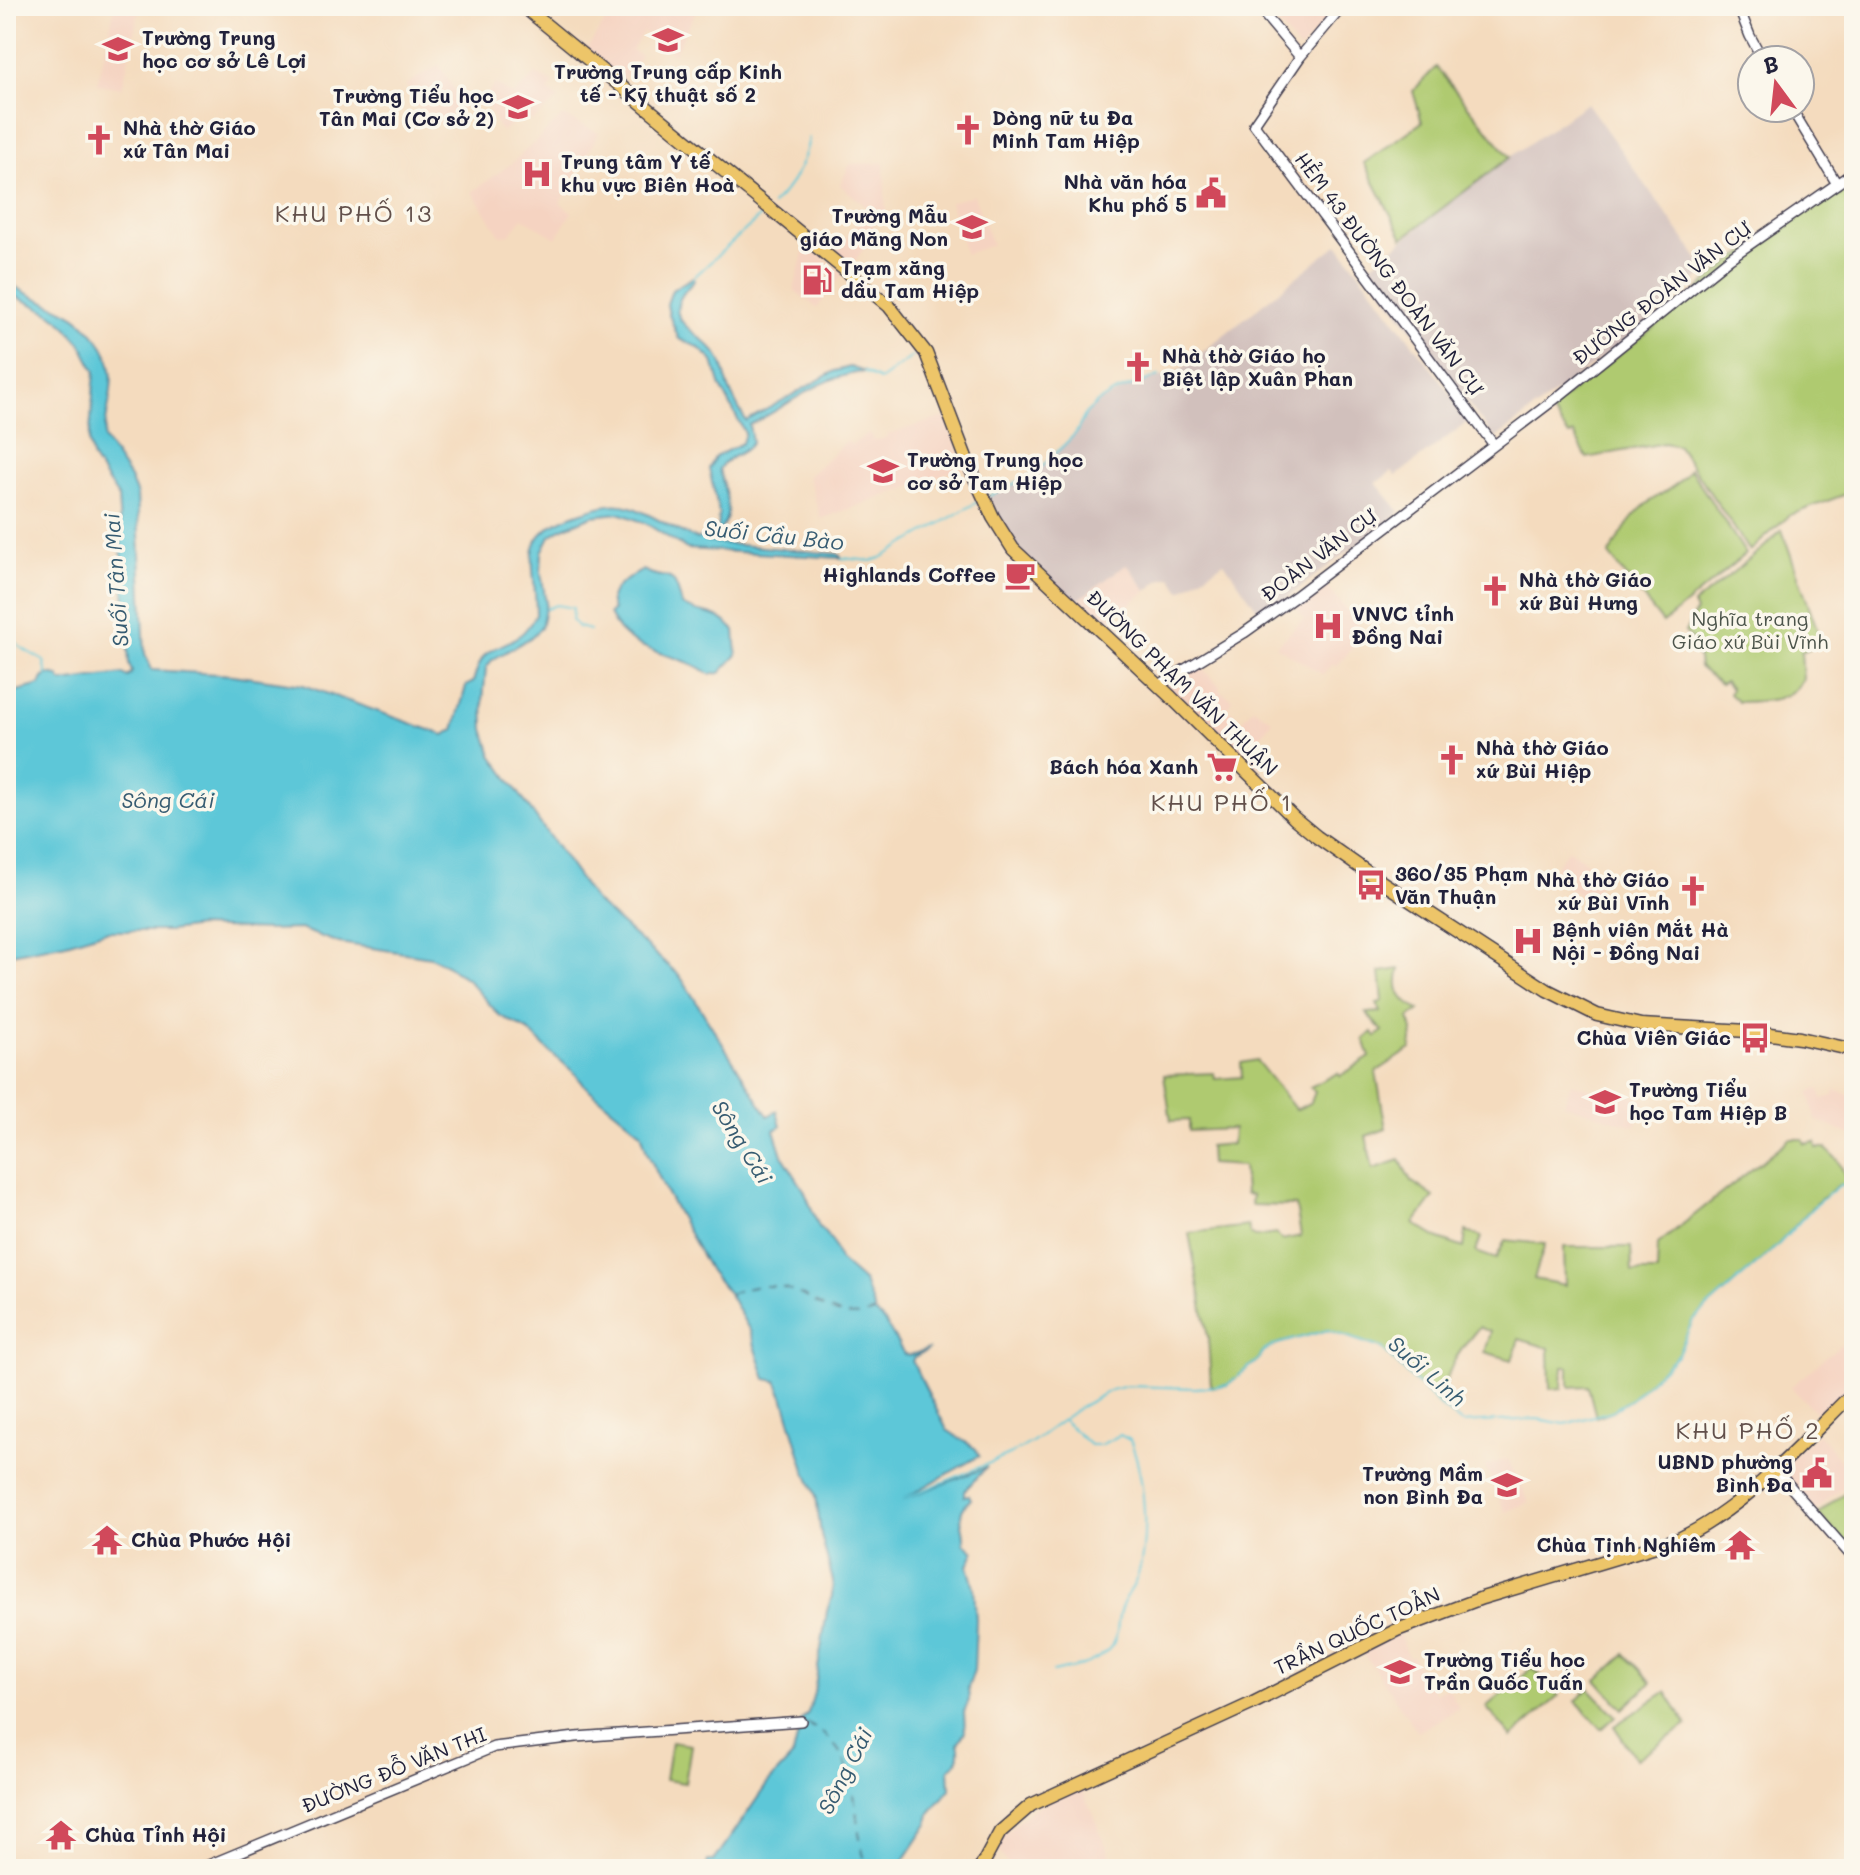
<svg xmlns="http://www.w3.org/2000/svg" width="1860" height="1875" font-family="Mali,sans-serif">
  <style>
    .built { fill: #f5d3c1 }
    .industrial { fill: #d1c0bc }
    .green { fill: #afca70; stroke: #687656; stroke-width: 2 }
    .water { fill: #5dc7d8; stroke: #40748a; stroke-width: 2 }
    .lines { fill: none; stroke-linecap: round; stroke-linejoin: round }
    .stream { stroke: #5dc7d8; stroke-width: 2 }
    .ferry { stroke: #375c72; stroke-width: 2; stroke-dasharray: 10 8; stroke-linecap: butt }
    .minor-casing { stroke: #423e4f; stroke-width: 12 }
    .major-casing { stroke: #423e4f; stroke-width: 15 }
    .minor { stroke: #fff; stroke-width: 9 }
    .major { stroke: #edc569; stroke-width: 12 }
    .labels { text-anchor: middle; stroke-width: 7; stroke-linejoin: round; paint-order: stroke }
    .poi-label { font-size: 20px; font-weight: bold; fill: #22223b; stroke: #fbf7ec; text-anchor: start }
    .street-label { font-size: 20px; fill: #22223b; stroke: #fbf7ec }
    .park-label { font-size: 20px; fill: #4c544b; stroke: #fbf7ec }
    .water-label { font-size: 22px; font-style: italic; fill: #375c72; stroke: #fbf7ec }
    .quarter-label { font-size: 24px; letter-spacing: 2px; fill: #62504b; stroke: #fbf7ec }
  </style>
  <rect width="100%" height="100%" fill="#fbf7ec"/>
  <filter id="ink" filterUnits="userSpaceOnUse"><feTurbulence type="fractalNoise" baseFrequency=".0125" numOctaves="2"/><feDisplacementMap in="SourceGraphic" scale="16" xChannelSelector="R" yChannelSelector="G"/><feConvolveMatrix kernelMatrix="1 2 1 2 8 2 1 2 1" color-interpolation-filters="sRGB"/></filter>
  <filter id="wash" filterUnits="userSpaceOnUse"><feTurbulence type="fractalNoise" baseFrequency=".006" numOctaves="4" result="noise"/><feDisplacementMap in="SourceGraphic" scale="32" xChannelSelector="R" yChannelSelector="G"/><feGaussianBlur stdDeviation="1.8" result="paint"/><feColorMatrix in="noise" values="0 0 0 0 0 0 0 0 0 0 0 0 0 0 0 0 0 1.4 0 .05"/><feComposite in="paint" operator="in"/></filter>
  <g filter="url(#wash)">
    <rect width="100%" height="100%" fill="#f4dbbe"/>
    <path class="built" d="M115,6H140L122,88L97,84Z
      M642,6H689L697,10L674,54L643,32L632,50L641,56L620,83L584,53L613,10L631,23Z
      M1262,6H1338L1300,50Z
      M439,65L465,107L429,128L406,85Z
      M536,74L554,83L548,91L559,99L532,121L525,115L501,132L483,99L496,84L514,96Z
      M563,116L599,133L560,203L572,212L556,238L523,218L510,234L501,236L472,192L512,163Z
      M884,163L886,217L873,218V236L849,269L833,256L868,208L840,185L850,164Z
      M974,195L992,245L965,254L950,202Z
      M805,244L843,274L817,308L794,290Z
      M945,417L965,467L821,519L808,476L847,441L851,445L870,433L874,441L888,437V434Z
      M1127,564L1147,591L1101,626L1075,602Z
      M1322,581L1365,633L1336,667L1333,664L1323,675L1276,646L1304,619L1293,603Z
      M1199,666L1220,686L1219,690L1233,699L1227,708L1239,717L1219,741L1165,686Z
      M1253,708L1272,720L1256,743L1268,755L1253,773L1222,744Z
      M1568,849L1605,875L1589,902L1549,876Z
      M1571,1083L1605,1093L1607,1087L1646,1100L1634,1126L1564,1104Z
      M1819,1089L1822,1099L1834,1096L1835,1090L1854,1097V1136L1816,1120L1809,1092Z
      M1841,1344L1854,1358V1386L1821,1418L1791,1387Z
      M1818,1433L1854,1478L1815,1511L1780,1469Z
      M1508,1459L1529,1502L1505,1512L1485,1466Z
      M1399,1634L1408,1657L1412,1656L1435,1693L1448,1687L1459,1708L1418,1732L1363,1652Z
      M1081,1787L1116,1869H1011L995,1846L1003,1835L1033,1809Z"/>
    <path class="industrial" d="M1587,103L1707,271L1630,336L1495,439L1366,269L1510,157Z
      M1338,244L1470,420L1396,476L1392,471L1376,483L1400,512L1262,616L1224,562L1181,591L1171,577L1160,580L1147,591L1127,564L1075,602L1016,547L988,497L1035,473L1051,458L1076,433L1086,413L1097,403L1138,383L1176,373Z"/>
    <path class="green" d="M1436,67L1510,157L1403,238L1364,163L1422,122L1413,91Z
      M1854,177V491L1790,515L1750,551L1678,446L1664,443L1587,458L1574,434L1569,436L1550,409L1645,334L1732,261Z
      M1690,469L1746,554L1663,623L1609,555C1620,536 1632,513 1652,500C1667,490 1679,485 1690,469Z
      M1782,530L1822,643L1801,652L1803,679C1790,703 1761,701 1738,702L1729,694L1731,689L1725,682L1720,684L1699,667L1696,644L1685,632L1696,611L1693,605L1764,547Z
      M1400,969C1394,989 1400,1001 1419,1010L1409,1018L1413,1030L1411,1049L1376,1072L1386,1129L1366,1136L1373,1169L1400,1160L1411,1181L1434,1197L1414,1224L1439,1239L1464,1248L1466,1231L1481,1237L1476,1252L1496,1259L1505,1240L1545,1244L1534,1279L1565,1285L1564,1247H1631L1632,1272H1657L1658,1244L1790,1139H1803L1805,1144L1816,1142L1817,1148H1825L1838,1160L1849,1184L1839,1185L1815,1204L1777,1246L1693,1320L1678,1354L1631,1399L1612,1411L1596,1417L1588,1386L1569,1387V1367H1563L1562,1388L1550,1389L1549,1348L1519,1339L1512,1360L1485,1352L1491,1332L1479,1327C1455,1356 1446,1369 1441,1407L1381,1348L1328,1330L1277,1344L1264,1351L1258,1360L1227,1385L1211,1387L1208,1337L1189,1233L1248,1226L1250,1234L1256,1237L1276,1234L1282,1240L1301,1236L1296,1206L1251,1205L1252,1195L1245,1194L1243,1166L1210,1164L1209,1146L1232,1144L1233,1129L1189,1131V1120L1171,1121L1164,1075L1214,1073L1215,1079L1242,1077L1241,1063L1256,1060L1296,1110L1311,1102L1315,1092L1310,1087L1338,1073L1340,1076L1370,1057L1364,1039L1373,1032L1376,1037L1383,1031L1366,1013L1381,1012L1377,1004L1383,1001L1380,972Z
      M1854,1485V1553L1818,1514Z
      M1625,1654L1652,1682L1623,1709L1597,1680Z
      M1533,1667L1559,1696L1512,1737L1486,1707Z
      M1589,1688L1616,1716L1602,1729L1576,1701Z
      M1666,1692L1687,1725L1636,1759L1614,1726Z
      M671,1742L691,1745L685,1783L665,1780Z"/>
    <path class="water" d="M6,242L10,276L13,285C30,297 51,303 69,313C81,319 89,328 97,338C124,371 106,402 104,439L130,478L137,495L145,654L152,670L233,675L303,685L444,735L454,730L466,686L473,682C485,641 491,655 520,635C527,630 532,621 536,615C536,558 514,534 582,512C597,507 615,501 631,507C654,515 674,531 698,539L718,527L719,513L709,469L715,457L742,443L745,433L721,387L713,361L698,347L679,339L669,315L667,304L672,290L693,277L694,281C651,323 703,329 719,358C724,366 724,373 727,381C730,395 739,408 746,421L835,371L850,367L865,372C820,375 788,407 749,425L752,442C745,455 726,456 719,469C727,500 738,521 707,542L838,554L842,558L687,549L645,523L619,513L592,516L561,529L550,536L542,552L541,572L546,603L541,628L530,638L492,660L486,668L483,700L484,729L492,755L595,901L680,976L768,1116L777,1111L781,1127L774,1130L782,1155L804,1190L819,1227L832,1241L839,1260L864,1282L875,1312L885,1322L904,1354L910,1355L929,1349L914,1357L912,1361L947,1430L976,1449L979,1456L903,1499L987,1467L964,1491V1496L969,1495L971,1499C952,1517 966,1523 964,1543L974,1552L968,1566L974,1587L976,1620L974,1670L968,1688L969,1700L964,1712L965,1732L958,1743C961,1754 959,1763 949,1769L950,1789L930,1813L928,1824L898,1869H706L708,1861H714L768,1783L793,1756L801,1721L808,1713L814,1693L827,1611L832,1596L833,1581L821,1535L816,1496L805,1470L783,1396L776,1381L766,1379L750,1331L729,1294L710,1271L667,1194L647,1152L641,1132L586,1087L573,1071L550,1052L530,1032L499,1015L468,980L448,966L431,957L339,943L300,929L269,930L199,927L169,931H106L66,943L6,955V694L40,685L43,678L49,674L58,676L62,682L123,674L128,677L132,672L129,664L118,497L93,459L89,444L95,371L81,344L63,323L47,311L6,292Z
      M643,570C669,584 672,564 682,605C705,618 715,608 735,631L737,655L720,673L710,674C674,649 628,657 609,614L613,610C603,591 628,578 643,570Z"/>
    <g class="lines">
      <path class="stream" d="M772,205C792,186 804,165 809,138
        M693,278L765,212
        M864,372L880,380L913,356
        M989,496L1035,473L1051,458L1076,433L1086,413L1097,403L1113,393L1159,376
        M842,558L872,561L881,558L979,501
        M546,609L556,605L573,608L572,620L578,627L590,630
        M6,629L20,647L44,661L47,675
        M895,1502L1009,1455L1032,1442L1080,1407L1111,1390L1127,1386L1196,1388L1227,1385L1258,1360L1264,1351L1277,1344L1328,1330L1381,1348L1441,1407L1462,1423L1537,1419L1565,1424L1612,1411L1631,1399L1678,1354L1693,1320L1777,1246L1815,1205L1840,1185L1854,1184
        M1053,1672C1074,1667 1094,1665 1109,1649C1120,1638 1116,1622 1121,1608C1125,1597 1134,1587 1138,1575C1149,1537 1145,1475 1130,1440L1120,1435L1100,1445H1090L1063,1420"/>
      <path class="ferry" d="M729,1294C745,1288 762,1284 779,1287C814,1293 832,1327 875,1312
        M806,1723C869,1755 847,1814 868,1869"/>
    </g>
  </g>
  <g filter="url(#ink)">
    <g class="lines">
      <g class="minor-casing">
        <path id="minor" d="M1257,6L1300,57
          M1343,6L1300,57L1254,124L1494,445
          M1738,6L1750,36L1763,60
          M1791,108L1837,184
          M1159,685L1244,633L1296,596L1559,396L1730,258L1854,172
          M1774,1468L1854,1559
          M199,1869L494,1747L576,1737L801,1721"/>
      </g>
      <g class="major-casing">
        <path id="major" d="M523,6L889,306L926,353L968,463L993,517L1013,549L1171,697L1294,818L1317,837L1374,877L1547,990L1597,1015L1641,1025L1748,1031L1800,1038L1854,1050
          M980,1869L1000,1832L1031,1805L1253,1703L1397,1630L1482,1598L1679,1539C1746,1507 1801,1444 1854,1392"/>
      </g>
      <use href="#minor" class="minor"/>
      <use href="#major" class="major"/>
    </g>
  </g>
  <defs>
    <g id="university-bare" transform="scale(2.4)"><path d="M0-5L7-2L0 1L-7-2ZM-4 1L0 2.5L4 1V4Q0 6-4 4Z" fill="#d1495b" stroke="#fbf7ec" stroke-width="2.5" paint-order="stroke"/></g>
    <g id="school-bare" transform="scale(2.4)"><path d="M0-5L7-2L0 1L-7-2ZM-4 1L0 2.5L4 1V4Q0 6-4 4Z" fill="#d1495b" stroke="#fbf7ec" stroke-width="2.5" paint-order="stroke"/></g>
    <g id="church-bare" transform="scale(2.4)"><path d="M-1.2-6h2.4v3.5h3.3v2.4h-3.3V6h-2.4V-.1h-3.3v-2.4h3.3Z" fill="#d1495b" stroke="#fbf7ec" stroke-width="2.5" paint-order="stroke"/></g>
    <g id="hospital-bare" transform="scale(2.4)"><path d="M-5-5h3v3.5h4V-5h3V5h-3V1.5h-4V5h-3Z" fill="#d1495b" stroke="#fbf7ec" stroke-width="2.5" paint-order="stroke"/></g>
    <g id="civic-bare" transform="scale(2.4)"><path d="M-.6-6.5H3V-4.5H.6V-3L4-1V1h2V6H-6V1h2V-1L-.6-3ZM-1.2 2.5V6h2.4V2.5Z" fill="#d1495b" stroke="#fbf7ec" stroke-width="2.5" paint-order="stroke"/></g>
    <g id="fuel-bare" transform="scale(2.4)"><path d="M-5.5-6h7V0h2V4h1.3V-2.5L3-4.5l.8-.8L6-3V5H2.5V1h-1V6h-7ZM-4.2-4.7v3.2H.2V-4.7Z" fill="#d1495b" stroke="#fbf7ec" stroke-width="2.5" paint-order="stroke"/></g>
    <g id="cafe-bare" transform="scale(2.4)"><path d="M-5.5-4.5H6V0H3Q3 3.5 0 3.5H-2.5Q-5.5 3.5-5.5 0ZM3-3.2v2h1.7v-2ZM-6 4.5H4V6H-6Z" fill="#d1495b" stroke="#fbf7ec" stroke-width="2.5" paint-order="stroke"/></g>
    <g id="supermarket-bare" transform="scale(2.4)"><path d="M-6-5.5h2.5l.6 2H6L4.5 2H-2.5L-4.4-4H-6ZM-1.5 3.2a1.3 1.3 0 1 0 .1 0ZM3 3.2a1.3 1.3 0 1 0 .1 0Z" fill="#d1495b" stroke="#fbf7ec" stroke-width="2.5" paint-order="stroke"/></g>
    <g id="bus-bare" transform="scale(2.4)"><path d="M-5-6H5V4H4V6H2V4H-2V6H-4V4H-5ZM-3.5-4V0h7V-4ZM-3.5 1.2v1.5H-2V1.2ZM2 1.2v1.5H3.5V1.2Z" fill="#d1495b" stroke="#fbf7ec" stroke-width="2.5" paint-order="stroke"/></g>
    <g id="temple-bare" transform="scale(2.4)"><path d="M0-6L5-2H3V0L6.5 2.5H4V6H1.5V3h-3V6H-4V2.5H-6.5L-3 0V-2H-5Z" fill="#d1495b" stroke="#fbf7ec" stroke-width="2.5" paint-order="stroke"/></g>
  </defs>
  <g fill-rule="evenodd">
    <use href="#university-bare" x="668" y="40"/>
    <use href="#school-bare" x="118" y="49"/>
    <use href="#school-bare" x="518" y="107"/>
    <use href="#church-bare" x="968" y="130"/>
    <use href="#church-bare" x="99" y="140"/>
    <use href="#hospital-bare" x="537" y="174"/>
    <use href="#civic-bare" x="1211" y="193"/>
    <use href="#school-bare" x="972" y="227"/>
    <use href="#fuel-bare" x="817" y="280"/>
    <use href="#church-bare" x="1138" y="367"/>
    <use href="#school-bare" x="883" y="471"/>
    <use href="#cafe-bare" x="1020" y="575"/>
    <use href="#church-bare" x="1495" y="591"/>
    <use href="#hospital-bare" x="1328" y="626"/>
    <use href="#church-bare" x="1452" y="760"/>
    <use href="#supermarket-bare" x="1222" y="767"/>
    <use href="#bus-bare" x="1371" y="885"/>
    <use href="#church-bare" x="1693" y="891"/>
    <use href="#hospital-bare" x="1528" y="941"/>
    <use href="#bus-bare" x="1755" y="1038"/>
    <use href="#school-bare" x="1605" y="1102"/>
    <use href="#civic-bare" x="1817" y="1473"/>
    <use href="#school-bare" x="1507" y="1485"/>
    <use href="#temple-bare" x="107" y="1540"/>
    <use href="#temple-bare" x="1740" y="1545"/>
    <use href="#school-bare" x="1400" y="1672"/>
    <use href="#temple-bare" x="61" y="1835"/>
  </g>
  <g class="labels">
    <g class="poi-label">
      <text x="142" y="45">Trường Trung<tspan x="142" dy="23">học cơ sở Lê Lợi</tspan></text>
      <text x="668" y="79" text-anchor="middle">Trường Trung cấp Kinh<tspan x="668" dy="23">tế - Kỹ thuật số 2</tspan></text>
      <text x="494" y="103" text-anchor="end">Trường Tiểu học<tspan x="494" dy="23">Tân Mai (Cơ sở 2)</tspan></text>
      <text x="992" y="125">Dòng nữ tu Đa<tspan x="992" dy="23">Minh Tam Hiệp</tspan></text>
      <text x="123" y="135">Nhà thờ Giáo<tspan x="123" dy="23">xứ Tân Mai</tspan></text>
      <text x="561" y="169">Trung tâm Y tế<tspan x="561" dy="23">khu vực Biên Hoà</tspan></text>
      <text x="1187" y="189" text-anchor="end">Nhà văn hóa<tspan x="1187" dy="23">Khu phố 5</tspan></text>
      <text x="948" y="223" text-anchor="end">Trường Mẫu<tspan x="948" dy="23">giáo Măng Non</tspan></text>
      <text x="841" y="275">Trạm xăng<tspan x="841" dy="23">dầu Tam Hiệp</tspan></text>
      <text x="1162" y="363">Nhà thờ Giáo họ<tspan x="1162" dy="23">Biệt lập Xuân Phan</tspan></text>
      <text x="907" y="467">Trường Trung học<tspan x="907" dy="23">cơ sở Tam Hiệp</tspan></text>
      <text x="996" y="582" text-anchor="end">Highlands Coffee</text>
      <text x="1519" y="587">Nhà thờ Giáo<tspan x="1519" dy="23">xứ Bùi Hưng</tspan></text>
      <text x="1352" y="621">VNVC tỉnh<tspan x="1352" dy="23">Đồng Nai</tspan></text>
      <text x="1476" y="755">Nhà thờ Giáo<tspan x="1476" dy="23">xứ Bùi Hiệp</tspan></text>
      <text x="1198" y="774" text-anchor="end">Bách hóa Xanh</text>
      <text x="1395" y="881">360/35 Phạm<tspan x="1395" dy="23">Văn Thuận</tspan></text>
      <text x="1669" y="887" text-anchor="end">Nhà thờ Giáo<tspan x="1669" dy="23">xứ Bùi Vĩnh</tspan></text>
      <text x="1552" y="937">Bệnh viện Mắt Hà<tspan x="1552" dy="23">Nội - Đồng Nai</tspan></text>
      <text x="1731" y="1045" text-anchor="end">Chùa Viên Giác</text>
      <text x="1629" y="1097">Trường Tiểu<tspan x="1629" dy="23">học Tam Hiệp B</tspan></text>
      <text x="1793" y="1469" text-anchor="end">UBND phường<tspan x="1793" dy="23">Bình Đa</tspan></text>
      <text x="1483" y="1481" text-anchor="end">Trường Mầm<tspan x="1483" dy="23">non Bình Đa</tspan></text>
      <text x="131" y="1547">Chùa Phước Hội</text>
      <text x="1716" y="1552" text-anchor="end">Chùa Tịnh Nghiêm</text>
      <text x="1424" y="1667">Trường Tiểu học<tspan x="1424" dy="23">Trần Quốc Tuấn</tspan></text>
      <text x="85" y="1842">Chùa Tỉnh Hội</text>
    </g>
    <g class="street-label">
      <text transform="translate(1389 274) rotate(53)" y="7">HẺM 43 ĐƯỜNG ĐOÀN VĂN CỰ</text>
      <text transform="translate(1662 293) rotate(-38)" y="7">ĐƯỜNG ĐOÀN VĂN CỰ</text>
      <text transform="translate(1319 555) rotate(-37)" y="7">ĐOÀN VĂN CỰ</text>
      <text transform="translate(1182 683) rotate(44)" y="7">ĐƯỜNG PHẠM VĂN THUẬN</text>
      <text transform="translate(1357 1631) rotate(-25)" y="7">TRẦN QUỐC TOẢN</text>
      <text transform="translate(394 1770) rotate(-22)" y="7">ĐƯỜNG ĐỖ VĂN THI</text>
    </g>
    <g class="park-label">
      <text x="1750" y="626">Nghĩa trang<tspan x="1750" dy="23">Giáo xứ Bùi Vĩnh</tspan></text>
    </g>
    <g class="water-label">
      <text transform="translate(774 535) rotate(6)" y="8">Suối Cầu Bào</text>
      <text transform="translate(116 580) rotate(-94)" y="8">Suối Tân Mai</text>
      <text x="168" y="808">Sông Cái</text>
      <text transform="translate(742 1142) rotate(58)" y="8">Sông Cái</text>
      <text transform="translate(1427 1371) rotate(41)" y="8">Suối Linh</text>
      <text transform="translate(845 1771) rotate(-63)" y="8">Sông Cái</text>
    </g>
    <g class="quarter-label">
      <text x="354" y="222">KHU PHỐ 13</text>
      <text x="1222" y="811">KHU PHỐ 1</text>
      <text x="1748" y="1439">KHU PHỐ 2</text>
    </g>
  </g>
  <rect width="1860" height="1875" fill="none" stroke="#fbf7ec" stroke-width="32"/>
  <g transform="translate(1776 84) rotate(345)"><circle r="38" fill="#fbf7ec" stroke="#a4a2a5" stroke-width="2"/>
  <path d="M0-6L14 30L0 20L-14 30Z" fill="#d1495b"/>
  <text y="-12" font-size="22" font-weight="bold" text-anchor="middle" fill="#22223b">B</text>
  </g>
</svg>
